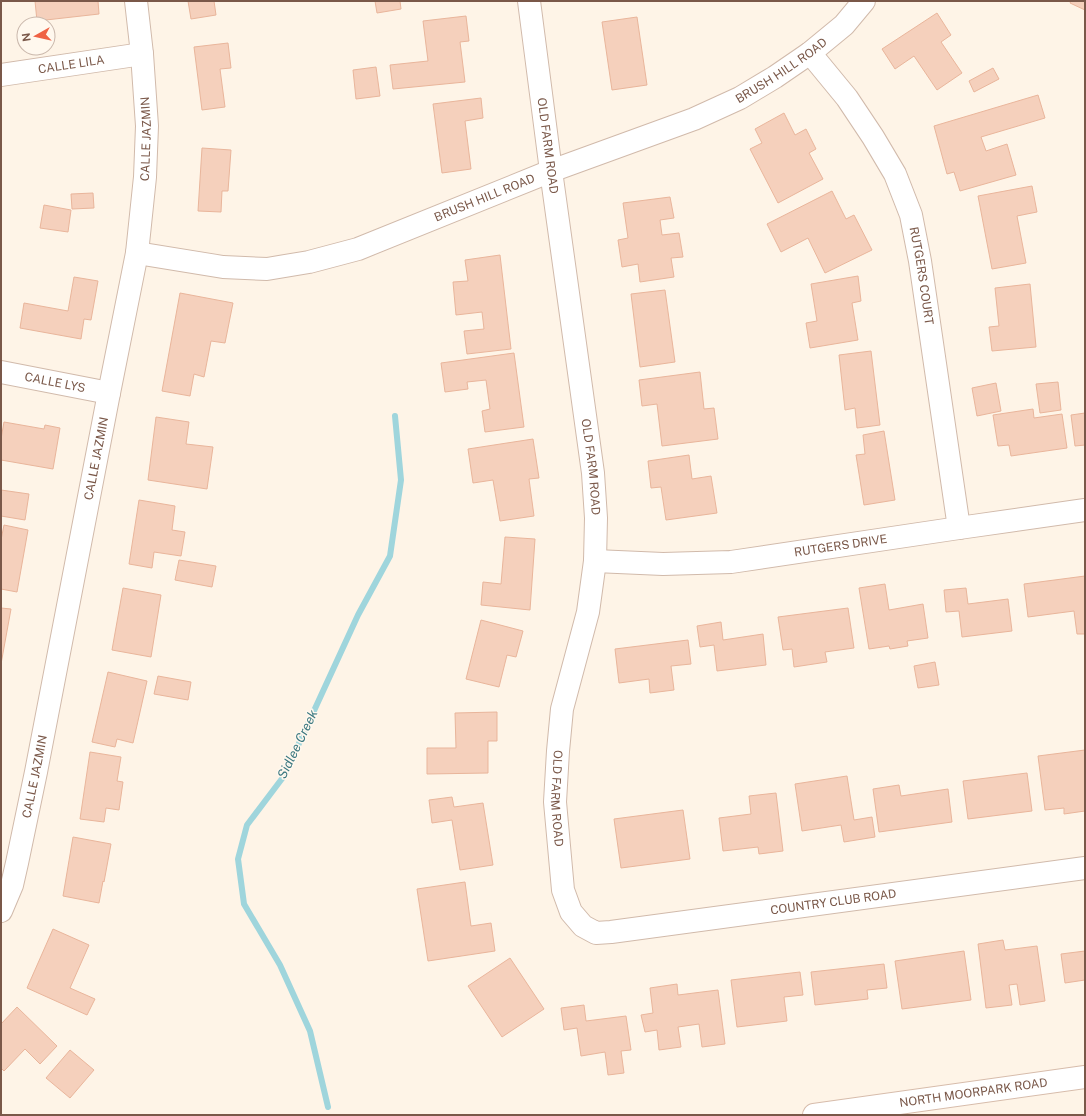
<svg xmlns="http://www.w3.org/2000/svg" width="1086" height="1116" font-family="'Public Sans',sans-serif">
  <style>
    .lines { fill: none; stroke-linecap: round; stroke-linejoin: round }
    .stream { stroke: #9fd5dc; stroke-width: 6 }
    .building { fill: #f5d0bc; stroke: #e9b59b }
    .street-casing { stroke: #d1baab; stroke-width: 24 }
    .secondary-casing { stroke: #d7bcab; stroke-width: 24 }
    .street { stroke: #fff; stroke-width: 22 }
    .secondary { stroke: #fff; stroke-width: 22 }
    .labels { text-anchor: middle; stroke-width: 3; stroke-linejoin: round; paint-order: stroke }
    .street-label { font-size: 12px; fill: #7a5849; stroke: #fff8ee }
    .water-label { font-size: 13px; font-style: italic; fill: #3b7880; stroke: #fff8ee }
  </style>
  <rect width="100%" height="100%" fill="#fef4e7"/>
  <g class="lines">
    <path class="stream" d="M328,1107L310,1031L280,965L244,904L238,859L247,825L284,776L358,615L390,556L401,480L395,416"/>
  </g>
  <path class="building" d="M35,1H98L99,14L37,21Z
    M188,1H214L216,15L191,19Z
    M375,1H400L401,9L377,13Z
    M1071,1H1085V10L1070,3Z
    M937,13L951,35L941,42L962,73L937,90L914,56L895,69L882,49Z
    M466,16L469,41L460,42L465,82L393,89L390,65L428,61L423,21Z
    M637,17L647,85L612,90L602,22Z
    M228,43L231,68L220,69L225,107L202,110L194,47Z
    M376,67L380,96L356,99L353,70Z
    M993,68L999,79L974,92L969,81Z
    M1038,95L1045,118L981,137L986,151L1007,144L1016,175L960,191L954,172L947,174L934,126Z
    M481,98L483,118L465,121L471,169L442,173L433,104Z
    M784,113L795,135L806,129L816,149L809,153L823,179L778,203L750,149L762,143L755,129Z
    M202,148L231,150L228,191H222L221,212L198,211Z
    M1032,186L1037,212L1017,216L1026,263L992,269L978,196Z
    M832,191L846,219L854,215L872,250L825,273L808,238L781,252L767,224Z
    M93,193L94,208L72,209L71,194Z
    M670,197L674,218L660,220L662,235L679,233L683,257L671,258L674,277L640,282L638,264L622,267L618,240L628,238L623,203Z
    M44,205L71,210L68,232L40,228Z
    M500,255L511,349L467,354L464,331L484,329L482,312L456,315L453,282L468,281L465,260Z
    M858,276L861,301L852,303L858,340L810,348L806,323L817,321L811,284Z
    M74,277L98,281L91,320L84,319L81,339L20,328L24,303L68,311Z
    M1030,284L1036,347L992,351L989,327L999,326L995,288Z
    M665,290L675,362L640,367L631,294Z
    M180,293L233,303L225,343L211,341L204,377L194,374L190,396L162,391Z
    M871,351L880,425L857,428L855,408L845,410L839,355Z
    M514,353L524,427L485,432L482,411L490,409L486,380L467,382L468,389L445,392L441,363Z
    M700,372L704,409L714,408L718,439L662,446L657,404L642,406L639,380Z
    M1058,382L1061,410L1040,413L1036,384Z
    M996,383L1001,411L977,416L972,388Z
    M1033,409L1034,418L1062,414L1067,448L1011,456L1009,445L998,446L993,415Z
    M1085,413V445L1075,446L1071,415Z
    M156,417L189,422L186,444L213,447L207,489L148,480Z
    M4,422L44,429L45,425L60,428L53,469L1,460V439Z
    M884,431L895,500L864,505L856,455L865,454L863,435Z
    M533,439L539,478L529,479L534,516L500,521L493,480L473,483L468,449Z
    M689,455L692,479L711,476L717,513L666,520L661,487L651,488L648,461Z
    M1,490L29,494L25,520L1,516Z
    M139,500L175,506L172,530L185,532L181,556L154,552L152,568L129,564Z
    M4,525L28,530L17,592L1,589V540Z
    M505,537L535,539L530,610L481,605L483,582L501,584Z
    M179,560L216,566L212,587L175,580Z
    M1085,576V634H1077L1074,611L1028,617L1024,584Z
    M885,584L889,610L923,604L928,638L907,641L908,646L890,649L889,646L869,649L859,588Z
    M123,588L161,595L151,657L112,650Z
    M966,588L968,604L1008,599L1012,631L962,637L959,611L946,612L944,590Z
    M1,608L11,609L1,664Z
    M848,608L854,648L825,652L827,662L794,667L792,649L783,650L778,617Z
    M481,620L523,631L516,657L507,655L499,687L466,679Z
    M721,622L723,640L763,634L766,665L717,671L714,645L700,647L697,626Z
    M688,640L691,664L671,666L674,690L650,693L649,679L619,683L615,649Z
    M935,662L939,685L918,688L914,666Z
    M108,672L147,681L133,743L117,739L115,747L92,742Z
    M158,676L191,682L188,700L154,694Z
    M497,712V741H488V773L427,774V748H456L455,713Z
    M1085,750V811L1064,814V808L1045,810L1038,756Z
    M90,752L121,757L117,781L123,782L119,810L106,808L104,822L80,819Z
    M1027,773L1032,811L968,819L963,781Z
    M847,776L854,820L872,817L875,837L844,842L841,825L802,831L795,784Z
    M899,785L901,796L948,789L952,822L879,832L873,789Z
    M776,793L783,851L759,854L758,847L723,851L719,818L751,814L749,796Z
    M452,797L454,807L483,803L493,865L460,870L452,820L432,823L429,800Z
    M683,810L690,859L621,868L614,819Z
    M73,837L111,844L104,882L103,881L99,903L63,896Z
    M465,882L471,926L491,923L495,951L428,961L417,889Z
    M53,929L89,945L70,988L95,999L87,1015L27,988Z
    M1003,940L1005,950L1037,946L1045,1001L1020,1005L1017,984L1009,985L1012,1005L986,1008L978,944Z
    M964,951L971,1000L902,1009L895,961Z
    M1085,951V980L1065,983L1061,954Z
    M510,958L544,1009L502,1037L468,986Z
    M884,964L887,988L867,990L868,999L815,1005L811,972Z
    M800,972L803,995L784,997L787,1021L737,1027L731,980Z
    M677,984L678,995L718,990L725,1044L702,1047L699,1024L678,1027L681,1047L659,1050L657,1030L645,1032L641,1015L653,1013L650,988Z
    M584,1005L586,1021L626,1016L631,1050L621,1051L624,1073L608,1075L605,1052L581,1056L577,1028L564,1030L561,1008Z
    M17,1007L57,1046L40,1064L25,1049L4,1071L1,1068V1024Z
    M70,1050L94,1070L70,1098L46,1078Z"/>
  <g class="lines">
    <g class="street-casing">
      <g id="street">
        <path id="s1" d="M529,1L551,171L593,473L596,518L595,561L588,612L562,709L558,751L555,802L563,890L571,912L583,926L596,933L611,932L1085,868"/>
        <path id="s2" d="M810,53L847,98L873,137L895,174L911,215L920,261L959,528"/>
        <path id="s3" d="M1,75L142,54"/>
        <path id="s4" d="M137,253L223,267L267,269L309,262L358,249L551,171L694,119L740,98L775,77L810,53L844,25L864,1"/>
        <path id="s5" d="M1,372L109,393"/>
        <path id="s6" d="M595,561L663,564L731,562L959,528L1085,510"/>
        <path id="s7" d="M1,911L12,885L17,863L36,772L109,393L137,253L145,177L147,126L142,54L136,1"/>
      </g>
    </g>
    <g class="secondary-casing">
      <g id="secondary">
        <path id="s8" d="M814,1115L1085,1077"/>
      </g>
    </g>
    <use href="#street" class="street"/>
    <use href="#secondary" class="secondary"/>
  </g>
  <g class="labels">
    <g class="street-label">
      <text dy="4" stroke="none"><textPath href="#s3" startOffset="71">CALLE LILA</textPath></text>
      <text dy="4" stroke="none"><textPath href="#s4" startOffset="685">BRUSH HILL ROAD</textPath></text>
      <text dy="4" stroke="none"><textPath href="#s7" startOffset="787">CALLE JAZMIN</textPath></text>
      <text dy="4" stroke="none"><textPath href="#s1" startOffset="146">OLD FARM ROAD</textPath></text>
      <text dy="4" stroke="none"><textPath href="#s4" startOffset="361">BRUSH HILL ROAD</textPath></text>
      <text dy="4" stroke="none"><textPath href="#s2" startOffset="254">RUTGERS COURT</textPath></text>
      <text dy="4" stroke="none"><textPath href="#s5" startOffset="55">CALLE LYS</textPath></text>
      <text dy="4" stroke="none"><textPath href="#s7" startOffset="463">CALLE JAZMIN</textPath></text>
      <text dy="4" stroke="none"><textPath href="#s1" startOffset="470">OLD FARM ROAD</textPath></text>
      <text dy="4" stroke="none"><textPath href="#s6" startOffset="247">RUTGERS DRIVE</textPath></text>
      <text dy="4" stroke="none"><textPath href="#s7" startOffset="139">CALLE JAZMIN</textPath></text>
      <text dy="4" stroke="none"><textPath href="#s1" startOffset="806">OLD FARM ROAD</textPath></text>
      <text dy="4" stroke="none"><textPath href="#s1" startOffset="1194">COUNTRY CLUB ROAD</textPath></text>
      <text dy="4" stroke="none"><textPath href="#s8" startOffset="161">NORTH MOORPARK ROAD</textPath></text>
    </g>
    <g class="water-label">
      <text transform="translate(297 744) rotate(-64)" y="5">Sidlee Creek</text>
    </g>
  </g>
  <rect width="1086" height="1116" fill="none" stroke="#7a5849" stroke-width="4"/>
  <g transform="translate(36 36) rotate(262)"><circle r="19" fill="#fff8ee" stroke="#cab8ac"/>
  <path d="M0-3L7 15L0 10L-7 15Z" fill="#ef6244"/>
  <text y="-6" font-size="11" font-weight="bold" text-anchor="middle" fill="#7a5849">N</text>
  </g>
</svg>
